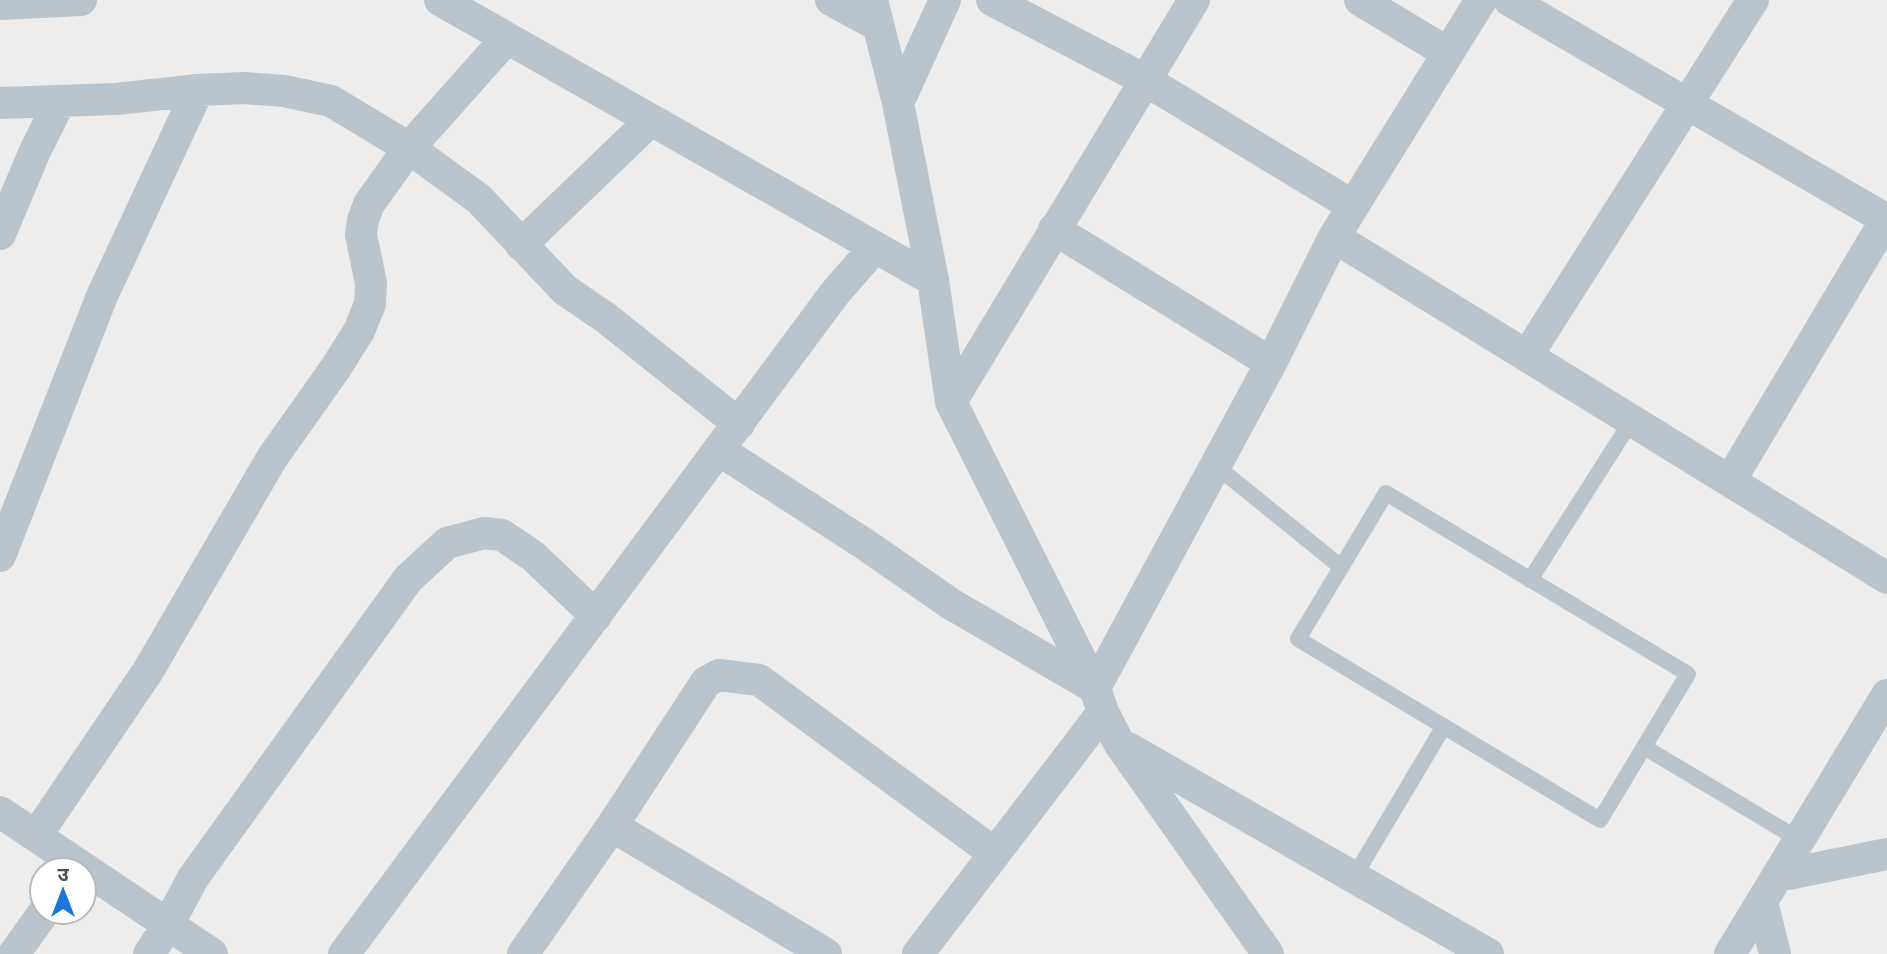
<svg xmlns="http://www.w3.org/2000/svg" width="1887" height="954" font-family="Rubik,'Noto Sans Devanagari',sans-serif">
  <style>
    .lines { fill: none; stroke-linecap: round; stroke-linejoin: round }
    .lane { stroke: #bac4cc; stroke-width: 16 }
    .street { stroke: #bac4cc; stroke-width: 32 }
  </style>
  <rect width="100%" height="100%" fill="#efecec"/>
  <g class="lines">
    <path class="lane" d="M1215,465L1341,567
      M1386,493L1688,674L1600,820L1298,639Z
      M1530,580L1632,420
      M1644,747L1800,840
      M1354,877L1444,726"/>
    <path class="street" d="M440,0L933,280
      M831,0L877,25
      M872,0L898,103L933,280L951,402L1095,688L1103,712L1119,743L1268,954
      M992,0L1145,80L1353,206
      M1360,0L1448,53
      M1509,0L1887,220
      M0,4L81,0
      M0,103L116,99L198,90L244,88L284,91L331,101L409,148L479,199L565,290L606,318L739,424
      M898,103L945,0
      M1054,229L1271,363
      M0,234L35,151L60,101
      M1334,237L1887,578
      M521,245L651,120
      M1527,356L1753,0
      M951,402L1194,0
      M719,450L866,545L951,604L1095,688L1271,363L1334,237L1481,0
      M1730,481L1887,218
      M0,556L102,296L198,90
      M1128,748L1488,954
      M0,812L212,954
      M612,826L826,954
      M36,836L148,671L272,458L335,369L359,331L370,304L371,283L361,235L363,220L369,204L409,148L507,38
      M1778,876L1887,854
      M1762,902L1775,954
      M14,954L44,912
      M149,954L168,925L193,878L408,579L447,543L484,533L502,535L533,556L596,616
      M344,954L835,293L875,247
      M523,954L612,826L706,682L719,675L759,680L994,853
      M918,954L1103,712
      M1730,954L1887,695"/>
  </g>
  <g transform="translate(63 891)"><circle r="33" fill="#ffffff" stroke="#b5b9bd" stroke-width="2"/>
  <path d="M0-5L12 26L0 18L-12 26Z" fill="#1b76da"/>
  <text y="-10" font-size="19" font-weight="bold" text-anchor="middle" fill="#455059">उ</text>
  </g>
</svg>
